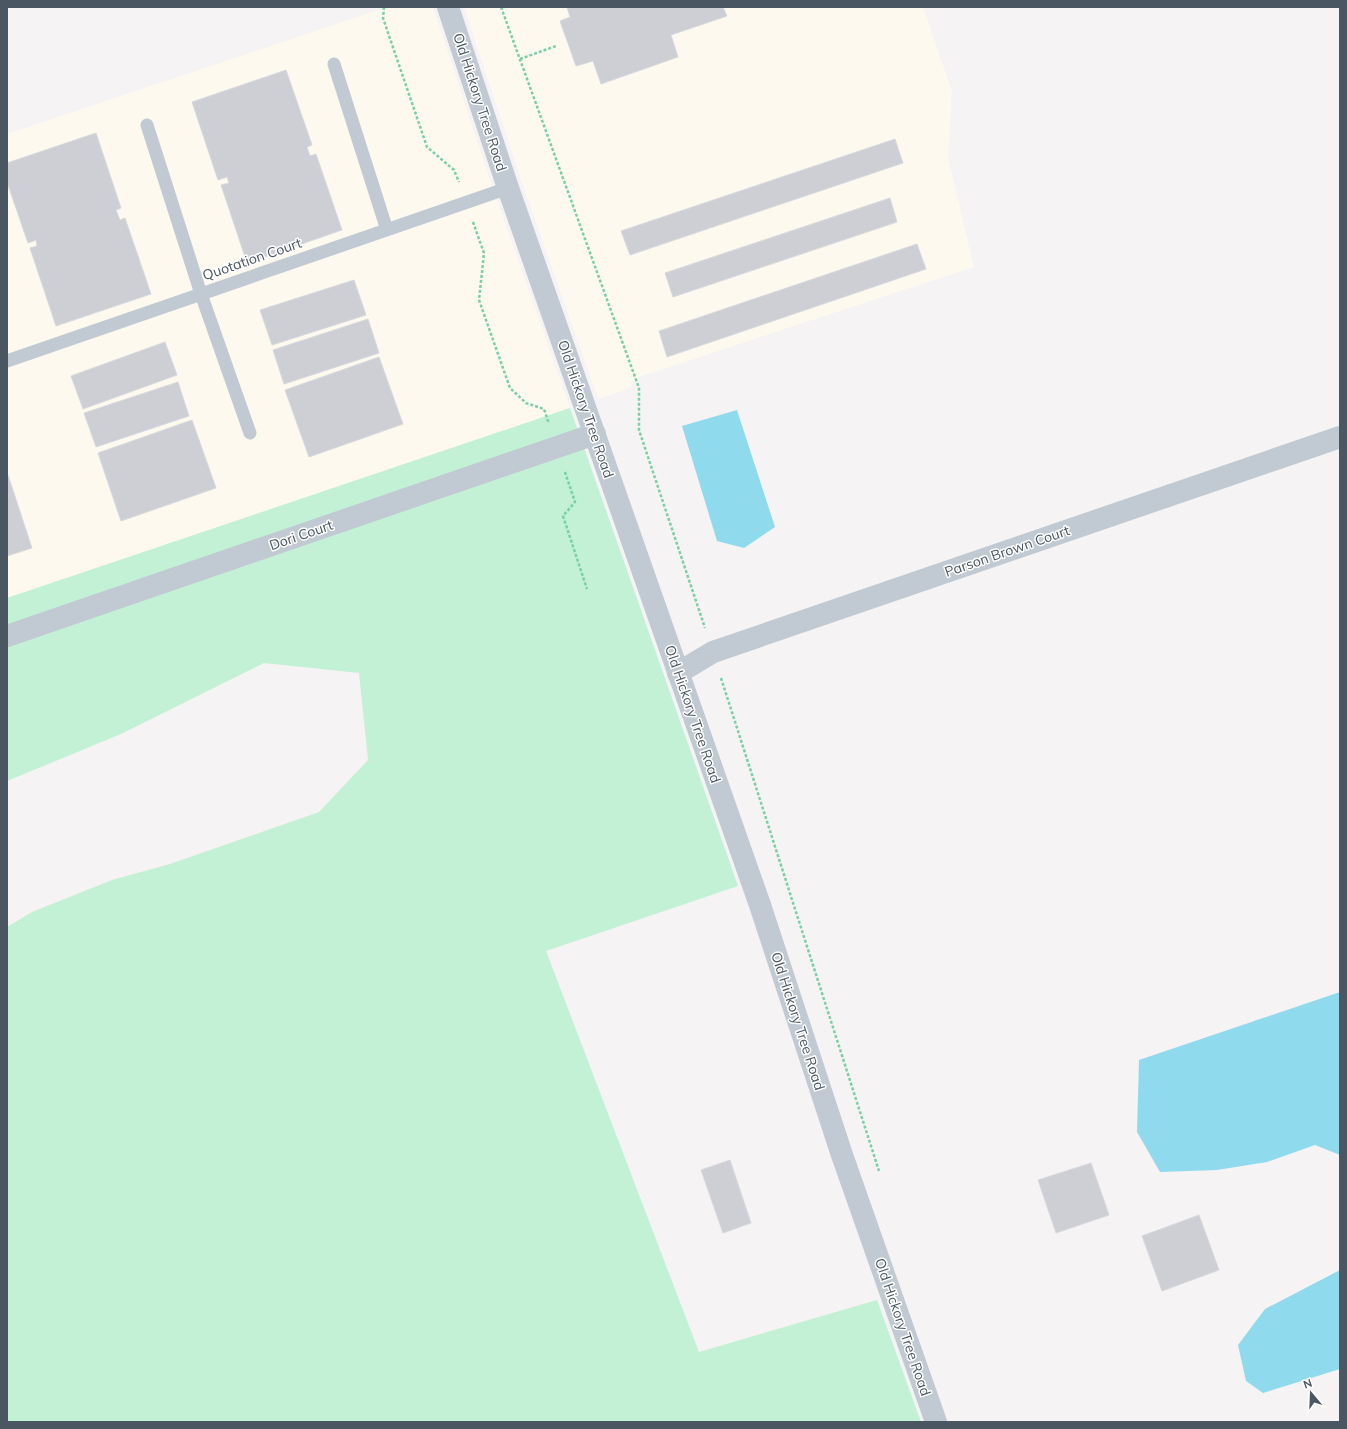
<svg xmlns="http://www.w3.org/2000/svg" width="1347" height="1429" font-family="Mulish,sans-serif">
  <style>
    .commercial { fill: #fdf9ef }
    .green { fill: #c3f1d5 }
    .water { fill: #90daee }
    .building { fill: #cdcfd5; stroke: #d7d9de }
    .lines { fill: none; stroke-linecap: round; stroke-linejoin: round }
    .path { stroke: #7ad0a6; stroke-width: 2.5; stroke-dasharray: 3 2; stroke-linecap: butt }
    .service { stroke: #c1cad2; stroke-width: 13 }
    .minor { stroke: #c1cad2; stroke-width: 22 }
    .tertiary { stroke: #c1cad2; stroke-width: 22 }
    .labels { text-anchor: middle; stroke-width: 3; stroke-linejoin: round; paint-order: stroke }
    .street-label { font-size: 14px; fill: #4a5661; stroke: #fff }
  </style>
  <rect width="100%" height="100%" fill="#f5f3f3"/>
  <path class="commercial" d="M387,7H433L488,174L570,408L7,598V134Z
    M464,7H923L952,91L948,158L974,267L639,377L632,382L631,387L622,391L598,399L522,183Z"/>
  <path class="green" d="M570,408L738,886L546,951L699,1352L877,1300L921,1422H7V927L32,912L112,880L170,864L319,812L368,760L359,673L264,663L121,734L7,781V598Z"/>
  <path class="water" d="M737,410L775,527L744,548L717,541L682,426Z
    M1340,992V1155L1315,1145L1267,1162L1217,1170L1160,1172L1137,1132L1139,1060Z
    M1340,1270V1369L1263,1393L1246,1381L1238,1345L1265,1309Z"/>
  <path class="building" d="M567,7H723L727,16L671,35L678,57L601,84L593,61L576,66L560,21L570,17Z
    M286,70L312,145L307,147L310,156L316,154L342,230L247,263L221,185L229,183L227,177L218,180L192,102Z
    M96,133L121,208L116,210L120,220L125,218L151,294L56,326L30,248L37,246L36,240L28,243L7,182V163Z
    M895,139L903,163L630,255L621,231Z
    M890,198L897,222L673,297L665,273Z
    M917,244L926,269L667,357L659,331Z
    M354,280L366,315L272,345L260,310Z
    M368,319L379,353L284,384L273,350Z
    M165,342L177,375L83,409L71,376Z
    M379,357L403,424L309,457L285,390Z
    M178,382L189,416L96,447L84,413Z
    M192,420L216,488L121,521L98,453Z
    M7,472L32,548L7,556Z
    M730,1160L751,1223L723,1233L701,1170Z
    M1091,1163L1109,1215L1056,1233L1038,1180Z
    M1199,1215L1219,1270L1162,1291L1142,1236Z"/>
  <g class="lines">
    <path class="path" d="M384,7L383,18L427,147L454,170L459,182
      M501,7L639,388V430L705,628
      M520,59L556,46
      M473,222L484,253L479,300L510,388L526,403L544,409L549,424
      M565,472L575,502L563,516L587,589
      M721,678L879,1171"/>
    <path class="service" d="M334,64L387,230
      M147,125L201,294L250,433
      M7,361L508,188"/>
    <path class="minor" d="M7,636L595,434
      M678,673L713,652L1340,437"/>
    <path class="tertiary" d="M448,7L508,188L760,905L842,1155L936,1422"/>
  </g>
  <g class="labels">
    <g class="street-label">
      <text transform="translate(480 102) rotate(72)" y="5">Old Hickory Tree Road</text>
      <text transform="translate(252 259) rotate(-19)" y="5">Quotation Court</text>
      <text transform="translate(586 409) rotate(71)" y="5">Old Hickory Tree Road</text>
      <text transform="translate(301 535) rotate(-19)" y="5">Dori Court</text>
      <text transform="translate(1007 551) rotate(-19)" y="5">Parson Brown Court</text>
      <text transform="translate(693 714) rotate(71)" y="5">Old Hickory Tree Road</text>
      <text transform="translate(798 1021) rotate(72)" y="5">Old Hickory Tree Road</text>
      <text transform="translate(903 1327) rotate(71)" y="5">Old Hickory Tree Road</text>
    </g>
  </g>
  <rect width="1347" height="1429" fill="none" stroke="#4a5661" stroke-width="16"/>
  <g transform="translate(1311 1393) rotate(341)" stroke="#ffffff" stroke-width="3" paint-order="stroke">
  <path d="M0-3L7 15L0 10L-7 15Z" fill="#4a5661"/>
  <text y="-6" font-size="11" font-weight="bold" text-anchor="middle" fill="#4a5661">N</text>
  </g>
</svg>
